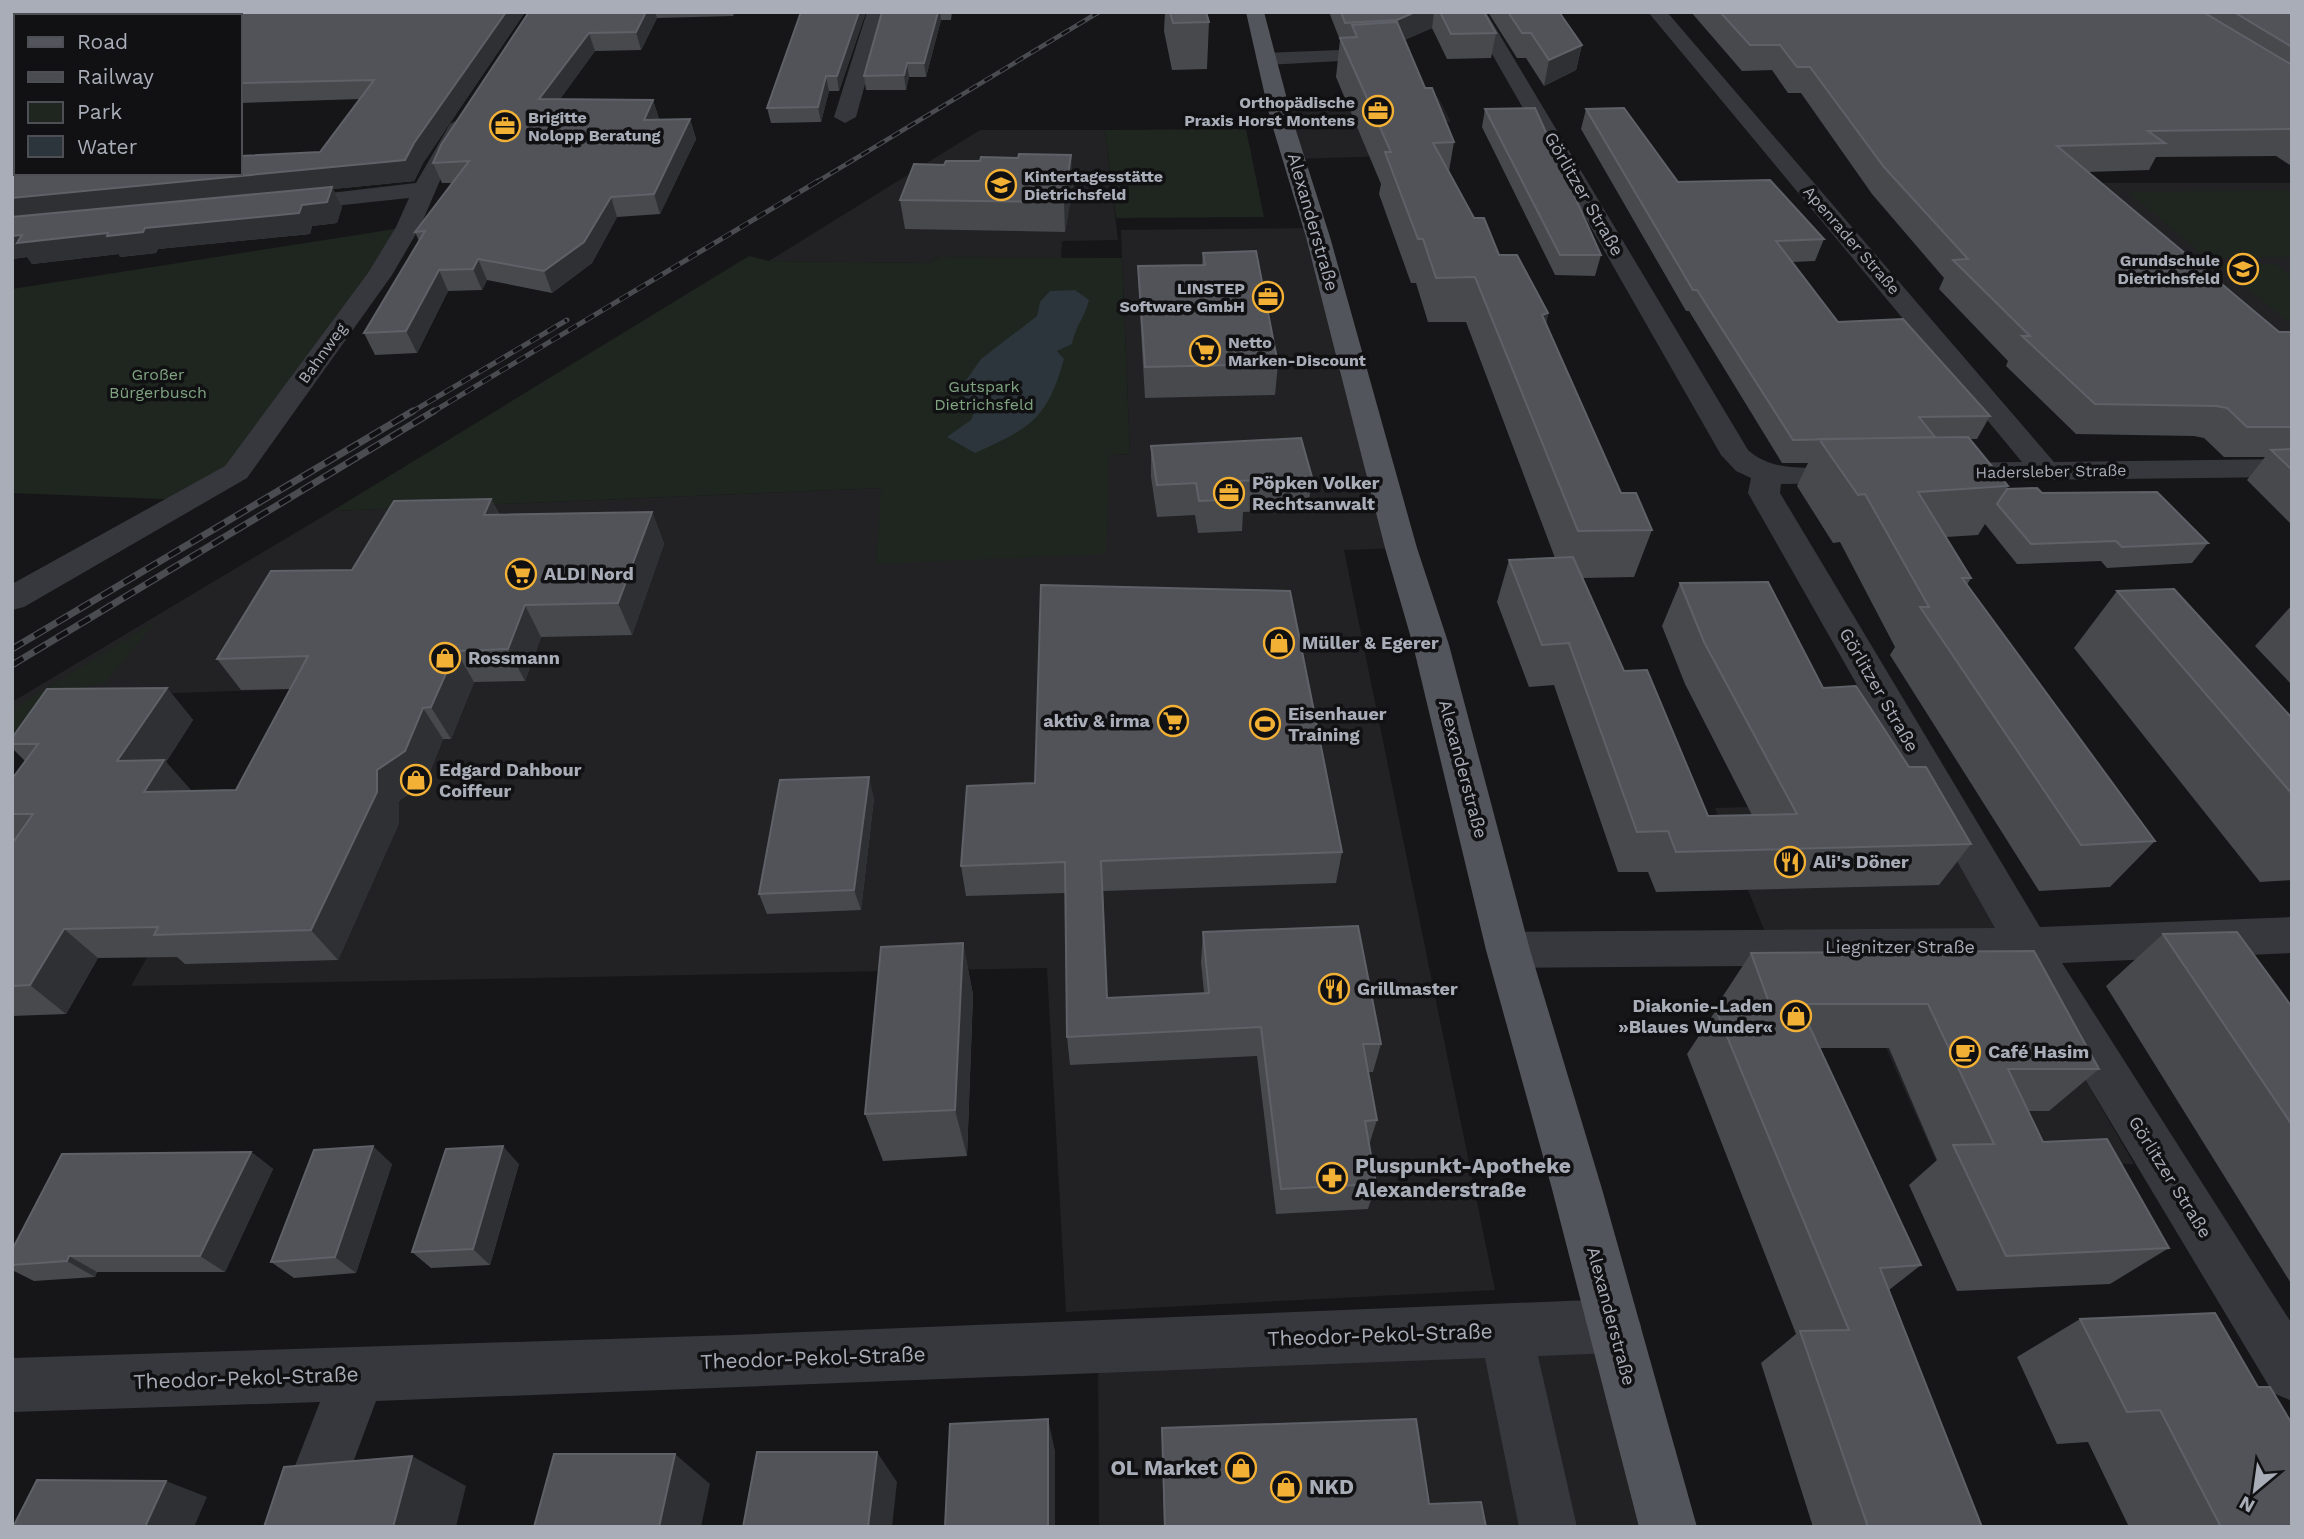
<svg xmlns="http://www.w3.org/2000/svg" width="2304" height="1539" font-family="'Work Sans',sans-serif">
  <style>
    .built { fill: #222225 }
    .green { fill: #1e261f }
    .water { fill: #2c353c }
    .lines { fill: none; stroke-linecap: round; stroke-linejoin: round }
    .minor { fill: #37383d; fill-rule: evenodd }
    .major { fill: #53555c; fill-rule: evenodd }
    .rail-far2-casing { stroke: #4a4c52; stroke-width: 4.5 }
    .rail-far1-casing { stroke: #4a4c52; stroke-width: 5 }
    .rail-casing { stroke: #4a4c52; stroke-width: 7 }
    .rail-far2 { stroke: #111113; stroke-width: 2.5; stroke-dasharray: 9; stroke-linecap: butt }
    .rail-far1 { stroke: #111113; stroke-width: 3.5; stroke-dasharray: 10; stroke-linecap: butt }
    .rail { stroke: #111113; stroke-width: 4.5; stroke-dasharray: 13; stroke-linecap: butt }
    .wall { fill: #47494d; fill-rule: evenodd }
    .shaded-wall { fill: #2f3033 }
    .building { fill: #525359; stroke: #5f6168; stroke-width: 2 }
    .labels { text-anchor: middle; stroke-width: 7; stroke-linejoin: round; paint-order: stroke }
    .far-poi-label { font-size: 16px; font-weight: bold; fill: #a8adb8; stroke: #111113; text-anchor: end }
    .far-street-label { font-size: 16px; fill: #a8adb8; stroke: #111113 }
    .far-park-label { font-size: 16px; fill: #7fa381; stroke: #111113 }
    .street-label { font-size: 18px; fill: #a8adb8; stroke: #111113 }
    .poi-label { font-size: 18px; font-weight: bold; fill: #a8adb8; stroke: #111113; text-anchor: start }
    .near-poi-label { font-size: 21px; font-weight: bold; fill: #a8adb8; stroke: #111113; text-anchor: start }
    .near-street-label { font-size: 21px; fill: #a8adb8; stroke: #111113 }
  </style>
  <rect width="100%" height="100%" fill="#161618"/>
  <path class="built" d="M1438,97L1451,122L1435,121L1451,154L1295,159L1276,99Z
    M980,130H1105L1118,240L1062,241L1061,258L939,257L929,263L769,261Z
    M2096,183H2292V355Z
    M1315,228L1401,548L1344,550L1495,1290L1066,1312L1047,968L131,986L296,689L59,697L12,754V702L332,511L882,488L876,564L1109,455L1130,454L1121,230Z
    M1924,802L2134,1164L1937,1163L1857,982H1785L1715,808Z
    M1614,1326L1667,1527H1099L1098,1347Z"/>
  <path class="green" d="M1246,129L1264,217L1116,218L1105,130Z
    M2292,190V257L2207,258L2128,192Z
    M408,227L236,472L187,500L12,493V289Z
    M749,256L769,261L929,263L939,257L1122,258L1130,454L1109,455L1106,554L876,564L881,488L332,511Z
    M2276,264L2292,277V325L2219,265Z
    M157,620L105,683L48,696L12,743V710Z"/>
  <path class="water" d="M1075,290L1089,300C1085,317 1075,327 1072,344L1057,351L1064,359C1047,420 1030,428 975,453L947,437L971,420L977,405L952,389L967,379L981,359L1037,316L1040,302L1050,291Z"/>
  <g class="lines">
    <path class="minor" d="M867,12H885L856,117L845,123L834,117Z
      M1468,12H1486L1748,450C1777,476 1820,466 1856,465L1867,467L1871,474L1867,481L1856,483L1781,484L1780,493L2040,927L2292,917V953L2062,963L2292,1324V1401L2273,1393L2016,964L1508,968L1493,963L1486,950L1493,937L1508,932L1995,928L1748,493L1751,478L1736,471L1721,455Z
      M1648,12H1667L2054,462L2292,459V477L1944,481L1933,478L1929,472L1933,466L1944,463L2022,462Z
      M1390,48L1397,50L1400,54L1397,58L1266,65L1256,59L1266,53Z
      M461,118L472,124L447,164L420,227L392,275L247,478L24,607L12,610V584L225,466L368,273L396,227L409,198L287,211L279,209L275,204L279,199L416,183L450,124Z
      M1614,1299L1633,1307L1641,1326L1633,1345L1614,1353L1538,1356L1577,1527H1519L1485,1358L376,1401L329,1527H271L320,1402L12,1412V1358L733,1335Z"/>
    <path class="major" d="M1246,12H1264L1292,118L1330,237L1417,548L1449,645L1530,950L1602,1189L1697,1527H1639L1552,1189L1486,950L1413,645L1385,548L1306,237L1270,118Z"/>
    <g class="rail-far2-casing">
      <path id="rail-far2" d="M815,183L1099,12"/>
    </g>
    <g class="rail-far1-casing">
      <path id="rail-far1" d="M410,413L567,320
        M431,413L818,181"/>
    </g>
    <g class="rail-casing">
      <path id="rail" d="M12,649L413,411
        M12,665L434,411"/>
    </g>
    <use href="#rail-far2" class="rail-far2"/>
    <use href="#rail-far1" class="rail-far1"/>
    <use href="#rail" class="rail"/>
  </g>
  <path class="wall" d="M12,12H525L423,163L414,181L333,189L342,207L337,223L312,226L310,234L158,249L156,253L120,257L119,254L32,264L27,257L12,259ZM16,16H240V103L360,99L320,152L16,173Z
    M529,12H735L733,16L657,18L641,50L595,51L560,99L653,100L659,119H690L696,139L660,214L617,217L592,263L552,293L487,280L482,290L448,291L417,353L375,355L364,333L419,241L415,232L453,183H442L433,163Z
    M801,12H866L839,91H829L821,122L771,123L767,108Z
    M882,12H952L951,20H941L926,77H909L906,90H866L864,76Z
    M1165,12H1206L1209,22L1207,69L1172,70L1164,31Z
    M1329,12H1484L1496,33L1491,58L1447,59L1432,28L1404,40L1425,88L1454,142L1449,171L1474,218L1499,255L1548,313L1546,324L1621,493L1652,530L1634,577L1582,578L1624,671L1708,816L1752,815L1685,684L1662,626L1680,583L1823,688L1909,767L1971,844L1939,885L1656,892L1648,872H1618L1554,685L1529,687L1497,602L1509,560L1555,558L1466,322H1428L1416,283H1411L1379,194L1381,184L1336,77L1340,40Z
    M1488,12H1559L1582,45L1576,70L1544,86L1526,58H1517Z
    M1691,12H2292V165H2290L2276,156L2156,157L2149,170L2087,172L2279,332H2292V525L2247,480L2265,457H2224L2204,438L2194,436L2076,434L2006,366L2008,361L1939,289L1944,278L1872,194L1801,93H1788L1772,70L1742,71Z
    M1485,109L1601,255L1595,276L1555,275L1482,127Z
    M1586,109L1678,182L1824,239L1815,261L1792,262L1838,322L1990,416L1977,439H1970L2008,486L2007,489L2042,493L2208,543L2192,563L2107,568L2101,561L2017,564L1985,524L1978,535L1946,537L1971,578L1967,585L2155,841L2110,887L2039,891L1890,655L1895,647L1840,542L1833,543L1797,486L1808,463H1782L1689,311H1686L1581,129Z
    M1073,184L1065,232L905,229L900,200Z
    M1203,253L1278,364L1275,395L1145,398L1139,297L1138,266L1202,265Z
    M1151,446L1312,477L1308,509L1243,512L1242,531L1198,533L1195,515L1157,517L1151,477Z
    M491,499L499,514L652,512L664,544L632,635L541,637L525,681L474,682L451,739H443L426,782L399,801V823L338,960L185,964L177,957L98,958L66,1014L12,1016V844L15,841L12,838V779L25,761L12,748V738L167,688L193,720L166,762L191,791L236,790L290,689L241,690L217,659L352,570Z
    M2117,591L2292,718V880L2260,882L2074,648Z
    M2292,605V685L2255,646Z
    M874,798L861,910L767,914L759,894Z
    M1342,852L1336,883L1103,891L1107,998L1204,993L1201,962L1203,932L1381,1044L1373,1072H1368L1377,1120L1369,1145L1376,1184L1368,1209L1276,1214L1257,1056L1070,1065L1067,1037L1065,893L966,896L961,866Z
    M2163,934L2292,1007V1285L2106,986Z
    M963,943L973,995L967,1156L883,1161L865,1114Z
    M2034,951L2099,1069L2049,1111H2028L2043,1142L2169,1248L2110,1284L1957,1291L1909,1185L1937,1160L1889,1048H1820L1921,1265L1889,1290L1982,1527H1813L1761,1363L1796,1334L1687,1054L1716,1010L1725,1009L1721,999L1751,953Z
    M251,1152L273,1169L225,1272H97L95,1277L34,1281L12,1270V1250Z
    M392,1164L356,1273L294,1278L271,1262Z
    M519,1164L490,1265L431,1268L412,1252Z
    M2080,1319L2292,1527H2129L2088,1442L2057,1444L2017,1357Z
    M1162,1428L1429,1504L1486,1527H1164L1162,1451Z"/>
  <path class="shaded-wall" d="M506,12H525L423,163L414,181L333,189L342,207L337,223L312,226L310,234L158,249L156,253L120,257L119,254L32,264L27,257L12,259V236L143,232L12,220V198L414,143Z
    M646,12H655L657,18L641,50L636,32Z
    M859,12H866L839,91L837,76Z
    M938,12H940L941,20L926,77L924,63Z
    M1415,12H1434L1432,28L1394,45L1397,20Z
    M589,33L595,51L546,118L539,99Z
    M1582,45L1576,70L1544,86L1549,60Z
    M907,63L909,77L906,90L904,75Z
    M826,76L829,91L821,122L818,107Z
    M653,100L659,120H644Z
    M690,119L696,139L660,214L654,194Z
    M1071,155L1073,184L1065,232L1064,202Z
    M611,197L617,217L592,263L552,293L544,271Z
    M478,259L487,280L482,290L473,269Z
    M439,270L448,291L417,353L406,331Z
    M1548,313L1537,359L1542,315Z
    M491,499L507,531L484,515Z
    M652,512L664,544L632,635L618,603Z
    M525,605L541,637L525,681L508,649Z
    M456,651L474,682L451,739L431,707Z
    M167,688L193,720L166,762L192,791L173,823L117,761Z
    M423,708L443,739L426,782L399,801V823L338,960L311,930L377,770Z
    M869,777L874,798L861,910L854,890Z
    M64,929L98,958L66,1014L30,985Z
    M963,943L973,995L967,1156L955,1110Z
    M373,1146L392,1164L356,1273L335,1257Z
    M503,1146L519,1164L490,1265L473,1249Z
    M251,1152L273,1169L225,1272L200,1256Z
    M69,1256L97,1272L95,1277L67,1261Z
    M1048,1419L1055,1451V1527H1048Z
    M877,1452L897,1482L892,1527H868Z
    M675,1454L710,1484L701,1527H659Z
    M412,1456L466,1486L456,1527H393Z
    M166,1481L207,1497L194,1527H145Z"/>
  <path class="building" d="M12,12H506L414,143L405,160L12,198V161L16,158V173H240V156L320,152L374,80L240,83V16H16V150H12Z
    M529,12H646L636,32L589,33L539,99L653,100L644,120L690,119L654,194L611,197L584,242L544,271L478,259L473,269L439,270L406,331L364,333L425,231L415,232L469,161L433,163L441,145Z
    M801,12H859L837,76H826L818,107L767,108Z
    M882,12H938L924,63H907L904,75L864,76Z
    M1170,12H1206L1209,22L1173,23Z
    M1341,12H1415L1397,20L1345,23Z
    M1440,12H1484L1496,33L1451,34Z
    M1508,12H1559L1582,45L1549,60L1531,33H1522Z
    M1720,12H2203L2292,65V129L2148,131L2165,143L2057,146L2279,332H2292V427H2247L2227,408L2216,406L2095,404L2022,336H2030L1953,260L1968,259L1884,167L1810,67H1797L1780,45H1750Z
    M2234,12H2292V47Z
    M1397,22L1425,88H1432L1454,142L1433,143L1474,218H1484L1499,255H1517L1548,313L1542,315L1621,493H1636L1652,530L1578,531L1475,277L1436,278L1423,239H1418L1385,152H1391L1340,38L1357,37L1352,25Z
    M1535,108L1601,255H1560L1485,109Z
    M1624,108L1678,182L1770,180L1824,239L1776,241L1838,322L1903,319L1990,416L1919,417L1935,437L1793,440L1697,290H1693L1586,109Z
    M1019,154L1071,155L1064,202L900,200L914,164L944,165L946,161H980L981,157L1018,158Z
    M332,187L327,202L302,205L299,213L145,228L143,232L107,236L108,233L17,243L22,235L12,236V217Z
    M1256,251L1278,364L1145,367L1138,266L1205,265L1203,253Z
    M1968,437L2008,486L1918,492L1971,578H1962L2155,841L2081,845L1920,607H1929L1865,494L1858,495L1819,439Z
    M1301,438L1312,477L1240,481L1244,499L1199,501L1196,483L1157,485L1151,446Z
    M2292,449V470L2271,450Z
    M2037,488L2042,493L2157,492L2208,543L2122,547L2116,541L2031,544L1997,504L2007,489Z
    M491,499L484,515L652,512L618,603L525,605L508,649L456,651L431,707L423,708L405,751L377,770V792L311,930L154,935L158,927L64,929L30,985L12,986V844L33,814H12V779L38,744H12V738L47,689L167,688L117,761L164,760L144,792L236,790L308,656L217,659L271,571L352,570L394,501Z
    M1573,557L1624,671L1647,670L1708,816L1797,814L1704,642L1680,583L1768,582L1823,688L1856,686L1909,767H1926L1971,844L1676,852L1668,831L1637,832L1569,643L1542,645L1509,560Z
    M1041,585L1290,591L1342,852L1101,861L1107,998L1209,993L1203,932L1358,926L1381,1044H1363L1377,1120L1365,1121L1376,1184L1281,1189L1261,1027L1067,1037L1065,862L961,866L967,786L1035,783Z
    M2174,589L2292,718V794L2117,591Z
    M869,777L854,890L759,894L780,780Z
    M2237,932L2292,1007V1125L2163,934Z
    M963,943L955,1110L865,1114L881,947Z
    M2034,951L2099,1069H2008L2043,1142L2107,1139L2169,1248L2006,1256L1953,1145L1994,1144L1928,1004H1799L1921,1265L1880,1268L1982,1527H1868L1800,1331L1849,1330L1716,1010L1774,1005H1770L1751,953Z
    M373,1146L335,1257L271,1262L314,1150Z
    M503,1146L473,1249L412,1252L446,1149Z
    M251,1152L200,1256H69L67,1261L12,1265V1250L62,1154Z
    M2215,1313L2258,1387H2270L2292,1424V1527H2221L2160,1410L2127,1412L2080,1319Z
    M1048,1419V1527H945L950,1424Z
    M1416,1419L1429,1504L1481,1502L1486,1527H1165L1162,1428Z
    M757,1452H877L868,1527H743Z
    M554,1454H675L659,1527H534Z
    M412,1456L393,1527H264L284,1467Z
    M37,1480L166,1481L145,1527H13Z"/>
  <defs>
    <g id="office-ring" transform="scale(1.575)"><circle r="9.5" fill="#111113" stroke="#f2b134" stroke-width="1.5"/><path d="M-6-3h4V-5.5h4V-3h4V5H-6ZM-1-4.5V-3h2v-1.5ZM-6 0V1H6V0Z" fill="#f2b134"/></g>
    <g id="school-ring" transform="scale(1.575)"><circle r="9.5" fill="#111113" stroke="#f2b134" stroke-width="1.5"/><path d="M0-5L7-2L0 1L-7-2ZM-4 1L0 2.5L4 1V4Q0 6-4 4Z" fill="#f2b134"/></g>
    <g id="supermarket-ring" transform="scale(1.575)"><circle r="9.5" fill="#111113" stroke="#f2b134" stroke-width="1.5"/><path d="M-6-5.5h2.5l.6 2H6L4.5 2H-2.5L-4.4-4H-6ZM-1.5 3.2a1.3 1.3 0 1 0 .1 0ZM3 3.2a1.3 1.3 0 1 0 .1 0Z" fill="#f2b134"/></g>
    <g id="shop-ring" transform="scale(1.575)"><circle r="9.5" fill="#111113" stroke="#f2b134" stroke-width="1.5"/><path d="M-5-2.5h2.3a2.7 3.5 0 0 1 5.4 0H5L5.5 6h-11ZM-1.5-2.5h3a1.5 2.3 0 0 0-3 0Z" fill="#f2b134"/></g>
    <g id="stadium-ring" transform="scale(1.575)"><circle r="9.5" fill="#111113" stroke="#f2b134" stroke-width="1.5"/><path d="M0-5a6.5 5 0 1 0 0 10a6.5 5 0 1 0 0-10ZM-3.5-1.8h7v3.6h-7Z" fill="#f2b134"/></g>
    <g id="restaurant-ring" transform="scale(1.575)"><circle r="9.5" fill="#111113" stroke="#f2b134" stroke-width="1.5"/><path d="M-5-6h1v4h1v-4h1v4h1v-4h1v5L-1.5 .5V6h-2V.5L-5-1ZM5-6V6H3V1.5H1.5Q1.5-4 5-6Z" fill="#f2b134"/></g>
    <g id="cafe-ring" transform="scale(1.575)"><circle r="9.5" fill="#111113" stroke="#f2b134" stroke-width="1.5"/><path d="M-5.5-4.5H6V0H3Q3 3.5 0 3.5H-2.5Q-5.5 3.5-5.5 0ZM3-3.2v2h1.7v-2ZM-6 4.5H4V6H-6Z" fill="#f2b134"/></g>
    <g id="pharmacy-ring" transform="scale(1.575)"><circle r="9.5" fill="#111113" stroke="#f2b134" stroke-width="1.5"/><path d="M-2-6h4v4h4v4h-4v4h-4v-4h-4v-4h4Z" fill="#f2b134"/></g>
  </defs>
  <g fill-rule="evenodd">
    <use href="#office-ring" x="1378" y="111"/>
    <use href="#office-ring" x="505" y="126"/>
    <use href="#school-ring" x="1001" y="185"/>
    <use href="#school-ring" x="2243" y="269"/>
    <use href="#office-ring" x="1268" y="297"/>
    <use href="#supermarket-ring" x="1205" y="351"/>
    <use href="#office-ring" x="1229" y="493"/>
    <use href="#supermarket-ring" x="521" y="574"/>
    <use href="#shop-ring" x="1279" y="643"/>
    <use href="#shop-ring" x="445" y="658"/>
    <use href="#supermarket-ring" x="1173" y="721"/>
    <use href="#stadium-ring" x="1265" y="724"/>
    <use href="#shop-ring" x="416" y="780"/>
    <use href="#restaurant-ring" x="1790" y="862"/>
    <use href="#restaurant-ring" x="1334" y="989"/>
    <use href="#shop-ring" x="1796" y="1016"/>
    <use href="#cafe-ring" x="1965" y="1052"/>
    <use href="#pharmacy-ring" x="1332" y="1178"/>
    <use href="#shop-ring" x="1241" y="1468"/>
    <use href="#shop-ring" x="1286" y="1487"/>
  </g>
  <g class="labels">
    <g class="far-poi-label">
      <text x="1355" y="108">Orthopädische<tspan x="1355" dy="18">Praxis Horst Montens</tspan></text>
      <text x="528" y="123" text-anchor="start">Brigitte<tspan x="528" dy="18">Nolopp Beratung</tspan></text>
      <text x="1024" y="182" text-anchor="start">Kintertagesstätte<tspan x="1024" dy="18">Dietrichsfeld</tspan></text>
      <text x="2220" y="266">Grundschule<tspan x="2220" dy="18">Dietrichsfeld</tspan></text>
      <text x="1245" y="294">LINSTEP<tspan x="1245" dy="18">Software GmbH</tspan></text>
      <text x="1228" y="348" text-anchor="start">Netto<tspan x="1228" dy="18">Marken-Discount</tspan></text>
    </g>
    <g class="far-street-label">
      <text transform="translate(1852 240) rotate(49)" y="6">Apenrader Straße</text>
      <text transform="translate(322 353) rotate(-54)" y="6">Bahnweg</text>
      <text transform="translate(2051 471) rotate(-1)" y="6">Hadersleber Straße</text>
    </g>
    <g class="far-park-label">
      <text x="158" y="380">Großer<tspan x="158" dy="18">Bürgerbusch</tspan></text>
      <text x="984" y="392">Gutspark<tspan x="984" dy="18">Dietrichsfeld</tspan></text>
    </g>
    <g class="street-label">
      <text transform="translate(1584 194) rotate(60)" y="6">Görlitzer Straße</text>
      <text transform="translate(1313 222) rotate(74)" y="6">Alexanderstraße</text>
      <text transform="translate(1879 690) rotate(60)" y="6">Görlitzer Straße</text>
      <text transform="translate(1463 769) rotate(75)" y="6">Alexanderstraße</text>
      <text x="1900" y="953">Liegnitzer Straße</text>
      <text transform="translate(2170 1177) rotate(58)" y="6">Görlitzer Straße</text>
      <text transform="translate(1611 1316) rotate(75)" y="6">Alexanderstraße</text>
    </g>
    <g class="poi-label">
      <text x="1252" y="489">Pöpken Volker<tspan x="1252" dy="21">Rechtsanwalt</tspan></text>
      <text x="544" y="580">ALDI Nord</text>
      <text x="1302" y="649">Müller &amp; Egerer</text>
      <text x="468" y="664">Rossmann</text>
      <text x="1288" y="720">Eisenhauer<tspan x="1288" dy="21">Training</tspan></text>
      <text x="1150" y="727" text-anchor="end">aktiv &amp; irma</text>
      <text x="439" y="776">Edgard Dahbour<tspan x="439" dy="21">Coiffeur</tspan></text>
      <text x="1813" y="868">Ali's Döner</text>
      <text x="1357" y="995">Grillmaster</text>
      <text x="1773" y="1012" text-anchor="end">Diakonie-Laden<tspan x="1773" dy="21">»Blaues Wunder«</tspan></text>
      <text x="1988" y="1058">Café Hasim</text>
    </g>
    <g class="near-poi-label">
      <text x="1355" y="1173">Pluspunkt-Apotheke<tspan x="1355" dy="24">Alexanderstraße</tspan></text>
      <text x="1218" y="1475" text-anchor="end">OL Market</text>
      <text x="1309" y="1494">NKD</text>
    </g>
    <g class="near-street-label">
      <text transform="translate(1380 1335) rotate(-2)" y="7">Theodor-Pekol-Straße</text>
      <text transform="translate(813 1358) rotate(-2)" y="7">Theodor-Pekol-Straße</text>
      <text transform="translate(246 1378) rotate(-2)" y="7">Theodor-Pekol-Straße</text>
    </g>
  </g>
  <rect width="2304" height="1539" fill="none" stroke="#a8adb8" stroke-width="28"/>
  <rect x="14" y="14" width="228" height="161" fill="#111113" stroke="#4d4f55" stroke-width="2"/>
  <rect x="28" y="37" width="35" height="10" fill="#53555c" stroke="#4d4f55" stroke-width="2"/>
  <text x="77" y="49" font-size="21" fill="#a8adb8">Road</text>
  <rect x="28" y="72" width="35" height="10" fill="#4a4c52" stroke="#4d4f55" stroke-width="2"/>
  <text x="77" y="84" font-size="21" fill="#a8adb8">Railway</text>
  <rect x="28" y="102" width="35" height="21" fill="#1e261f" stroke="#4d4f55" stroke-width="2"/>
  <text x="77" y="119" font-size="21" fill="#a8adb8">Park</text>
  <rect x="28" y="136" width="35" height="21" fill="#2c353c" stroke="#4d4f55" stroke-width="2"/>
  <text x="77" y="154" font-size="21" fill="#a8adb8">Water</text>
  <g transform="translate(2255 1490) rotate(209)" stroke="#111113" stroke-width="5" paint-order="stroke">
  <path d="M0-5L12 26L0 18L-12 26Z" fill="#a8adb8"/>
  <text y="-10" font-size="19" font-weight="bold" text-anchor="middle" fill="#a8adb8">N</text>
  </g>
</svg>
